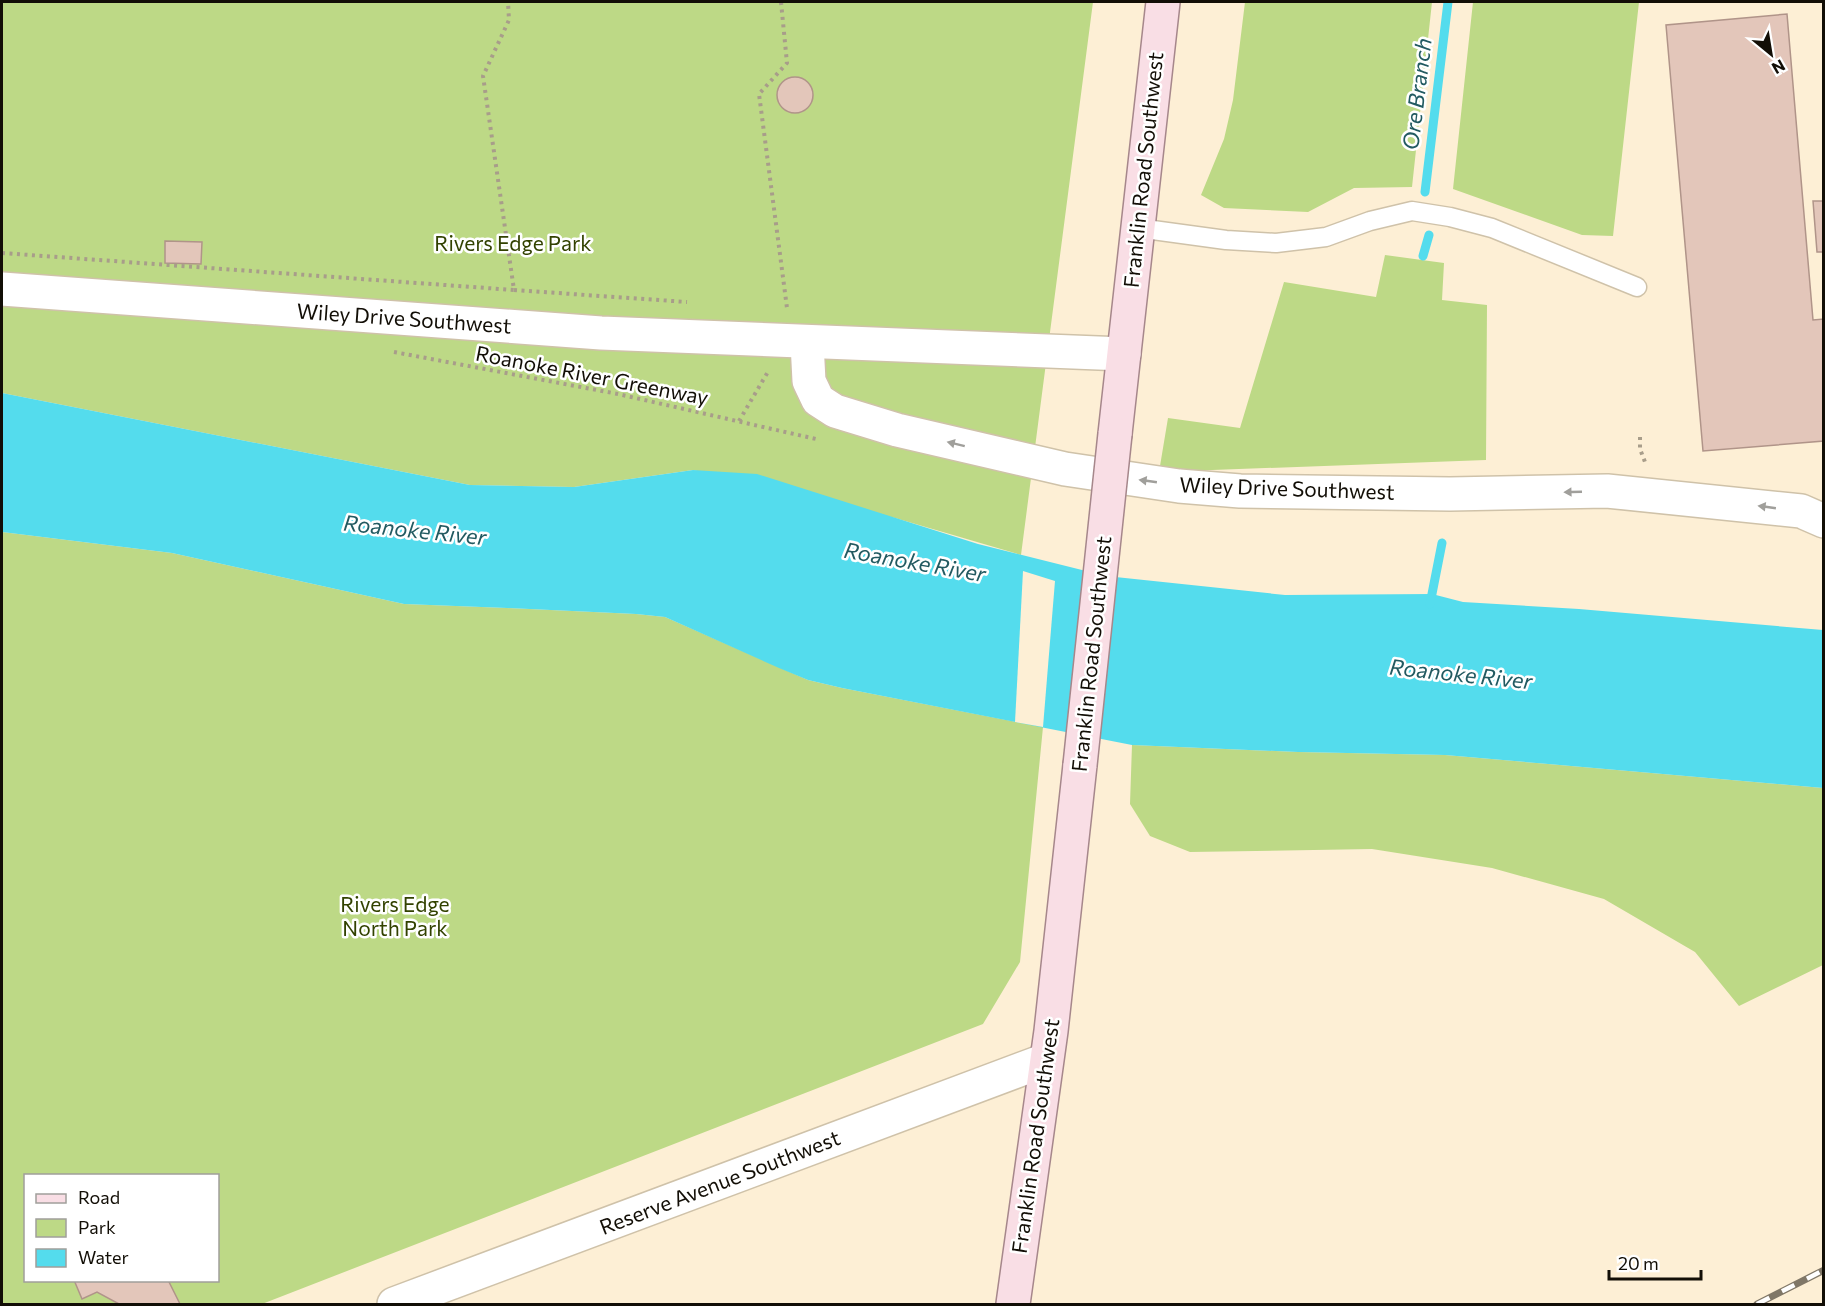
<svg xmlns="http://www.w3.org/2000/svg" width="1825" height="1306" font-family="Commissioner,sans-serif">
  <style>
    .green { fill: #bdd986; fill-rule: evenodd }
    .water { fill: #54dced }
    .pier { fill: #fdefd5 }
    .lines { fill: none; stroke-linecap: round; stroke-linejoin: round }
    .stream { stroke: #54dced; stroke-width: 9 }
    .building { fill: #e3c6ba; stroke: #b09489; stroke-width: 1.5 }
    .service-casing { stroke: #cfc2a9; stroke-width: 21 }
    .minor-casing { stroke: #cfc2a9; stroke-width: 36 }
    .tertiary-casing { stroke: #cfc2a9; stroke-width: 36 }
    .secondary-casing { stroke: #cfc2a9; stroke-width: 36 }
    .primary-casing { stroke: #a6878b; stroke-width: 36 }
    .path { stroke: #a89d8a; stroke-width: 4; stroke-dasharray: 3 4.5; stroke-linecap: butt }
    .service { stroke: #fff; stroke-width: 18 }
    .minor { stroke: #fff; stroke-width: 33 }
    .tertiary { stroke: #fff; stroke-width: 33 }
    .secondary { stroke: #fff; stroke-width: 33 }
    .primary { stroke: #f9dee5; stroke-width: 33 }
    .rail-casing { stroke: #807767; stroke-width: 7 }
    .rail { stroke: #fff; stroke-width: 4.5; stroke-dasharray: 14; stroke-linecap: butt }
    .primary-bridge-casing { stroke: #a6878b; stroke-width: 36; stroke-linecap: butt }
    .primary-bridge { stroke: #f9dee5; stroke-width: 33 }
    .oneway { fill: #a09f9b }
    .labels { text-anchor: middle; stroke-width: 5; stroke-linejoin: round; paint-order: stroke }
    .street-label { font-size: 21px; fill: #120e06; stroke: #fff }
    .park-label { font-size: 21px; fill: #324200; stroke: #fff }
    .water-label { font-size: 22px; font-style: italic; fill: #225a61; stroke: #fff }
  </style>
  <rect width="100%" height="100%" fill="#fdefd5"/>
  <path class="green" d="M2,2H1093L1021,555L895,518L693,470L574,487L470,485L2,393Z
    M1245,2H1432L1412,187L1354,188L1308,212L1224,208L1201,195L1224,139L1233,100Z
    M1473,2H1639L1613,236L1582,235L1453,189Z
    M1385,255L1444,263L1442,300L1487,305L1486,460L1159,472L1168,418L1240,428L1284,282L1376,297Z
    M2,532L172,553L404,604L507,608L636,614L665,617L808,680L842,688L1043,727L1020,962L983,1024L262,1304H2ZM26,1176H218V1280H26Z
    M1132,745L1298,752L1445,755L1823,788V965L1739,1006L1695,952L1604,899L1492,868L1372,849L1190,852L1150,836L1130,804Z"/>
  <path class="water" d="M2,393L470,485L574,487L693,470L757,474L978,544L1106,576L1285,595L1432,594L1463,602L1579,609L1823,630V788L1445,755L1298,752L1132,745L842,688L808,680L779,668L665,617L636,614L507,608L404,604L172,553L2,532Z"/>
  <path class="pier" d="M1023,571L1055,581L1043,727L1015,722Z"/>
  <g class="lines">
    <path class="stream" d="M1425,192L1448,2
      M1423,256L1429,235
      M1430,604L1442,543"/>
  </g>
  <path class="building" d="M1787,14L1813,320L1824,319V441L1703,451L1666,25Z
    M777 95a18 18 0 1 1 36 0a18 18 0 1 1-36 0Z
    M1813,201H1824V252H1817Z
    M165,241L202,242L201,264L165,263Z
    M74,1280H168L180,1304H119L97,1292L82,1299Z"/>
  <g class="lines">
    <g class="service-casing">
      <path id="service" d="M1138,228L1226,240L1276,243L1326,237L1370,221L1412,211L1450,217L1492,228L1637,287"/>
    </g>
    <g class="minor-casing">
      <path id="minor" d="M807,343L809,381L818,400L835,411L897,430L1065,469L1179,486L1240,491L1450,494L1607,491L1801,511L1824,521"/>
    </g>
    <g class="tertiary-casing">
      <path id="tertiary" d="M2,289L601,333L1124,354"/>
    </g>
    <g class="secondary-casing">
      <path id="secondary" d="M394,1304L1046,1060"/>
    </g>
    <g class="primary-casing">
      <path id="primary" d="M1115,434L1163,2
        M1013,1304L1051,1031L1080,765"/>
    </g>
    <path class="path" d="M781,2L787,63L759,94L787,308
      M2,253L514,290L483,76L509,20L508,2
      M514,290L687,302
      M394,352L618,394L816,439
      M739,421L769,370
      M1640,437V449L1645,462"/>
    <use href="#service" class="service"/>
    <use href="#minor" class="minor"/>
    <use href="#tertiary" class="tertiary"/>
    <use href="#secondary" class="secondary"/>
    <use href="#primary" class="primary"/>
    <g class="rail-casing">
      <path id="rail" d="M1757,1304L1824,1270"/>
    </g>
    <use href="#rail" class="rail"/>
    <g class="primary-bridge-casing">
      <path id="primary-bridge" d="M1080,765L1115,434"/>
    </g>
    <use href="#primary-bridge" class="primary-bridge"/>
  </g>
  <defs><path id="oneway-solid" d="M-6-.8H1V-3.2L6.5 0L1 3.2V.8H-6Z" transform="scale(1.5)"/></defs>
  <g class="oneway">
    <use href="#oneway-solid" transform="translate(956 444) rotate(-166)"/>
    <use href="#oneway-solid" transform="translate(1148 481) rotate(-172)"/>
    <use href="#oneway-solid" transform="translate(1573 492) rotate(178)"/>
    <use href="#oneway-solid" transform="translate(1767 507) rotate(-172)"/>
  </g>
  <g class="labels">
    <g class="street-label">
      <text transform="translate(1144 170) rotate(-84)" y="7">Franklin Road Southwest</text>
      <text transform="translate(404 319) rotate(4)" y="7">Wiley Drive Southwest</text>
      <text transform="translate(592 376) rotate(11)" y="7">Roanoke River Greenway</text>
      <text transform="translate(1287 489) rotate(2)" y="7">Wiley Drive Southwest</text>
      <text transform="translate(1092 654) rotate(-84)" y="7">Franklin Road Southwest</text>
      <text transform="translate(1036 1136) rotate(-82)" y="7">Franklin Road Southwest</text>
      <text transform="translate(720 1183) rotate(-21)" y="7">Reserve Avenue Southwest</text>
    </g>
    <g class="park-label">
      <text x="513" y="251">Rivers Edge Park</text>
      <text x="395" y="912">Rivers Edge<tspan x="395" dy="24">North Park</tspan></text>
    </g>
    <g class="water-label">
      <text transform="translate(1417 94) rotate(-83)" y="8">Ore Branch</text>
      <text transform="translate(415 530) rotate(6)" y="8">Roanoke River</text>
      <text transform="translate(915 562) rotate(10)" y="8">Roanoke River</text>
      <text transform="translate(1461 674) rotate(6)" y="8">Roanoke River</text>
    </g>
  </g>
  <rect width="1825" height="1306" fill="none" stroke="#120e06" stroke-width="6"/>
  <rect x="24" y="1174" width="195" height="108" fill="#ffffff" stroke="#a09f9b" stroke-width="1.5"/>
  <rect x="36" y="1194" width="30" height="9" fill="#f9dee5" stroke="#a09f9b" stroke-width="1.5"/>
  <text x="78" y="1204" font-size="18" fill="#120e06">Road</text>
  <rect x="36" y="1219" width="30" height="18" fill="#bdd986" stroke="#a09f9b" stroke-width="1.5"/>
  <text x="78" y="1234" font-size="18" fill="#120e06">Park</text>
  <rect x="36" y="1249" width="30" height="18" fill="#54dced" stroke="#a09f9b" stroke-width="1.5"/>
  <text x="78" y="1264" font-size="18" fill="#120e06">Water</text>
  <g transform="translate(1771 54) rotate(150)" stroke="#ffffff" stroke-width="4.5" paint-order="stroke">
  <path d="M0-4.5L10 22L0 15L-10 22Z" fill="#120e06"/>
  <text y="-9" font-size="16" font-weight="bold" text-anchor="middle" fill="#120e06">N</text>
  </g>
  <path d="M1609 1270v9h92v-9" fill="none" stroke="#120e06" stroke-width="3"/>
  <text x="1618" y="1270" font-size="18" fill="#120e06" stroke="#ffffff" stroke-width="4.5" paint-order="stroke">20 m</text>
</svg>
